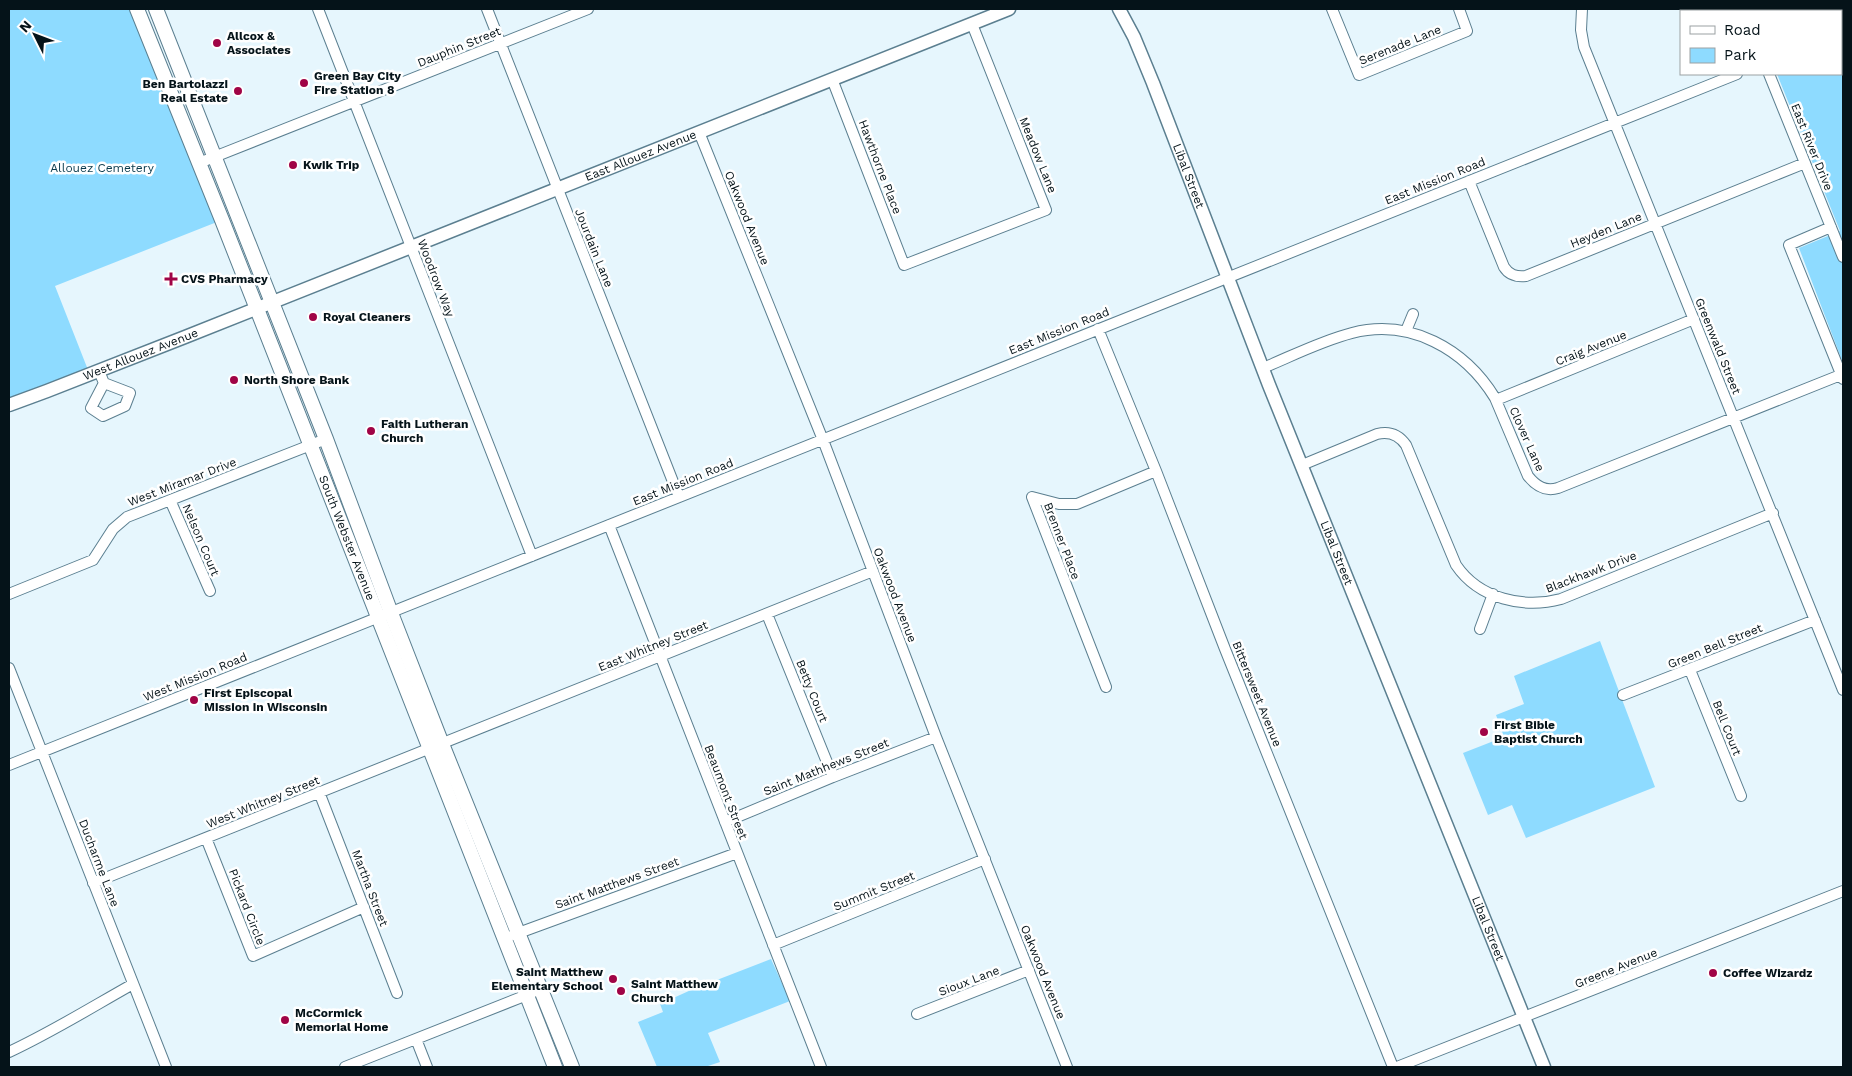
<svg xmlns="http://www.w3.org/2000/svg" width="1852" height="1076" font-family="'Work Sans',sans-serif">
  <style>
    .green { fill: #8edbff }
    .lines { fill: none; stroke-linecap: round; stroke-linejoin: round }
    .minor-casing { stroke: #5b7f90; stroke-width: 12 }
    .tertiary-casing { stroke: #5b7f90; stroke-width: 15 }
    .secondary-casing { stroke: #5b7f90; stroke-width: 16 }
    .minor { stroke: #fff; stroke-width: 10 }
    .tertiary { stroke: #fff; stroke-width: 12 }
    .secondary { stroke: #fff; stroke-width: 14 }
    .poi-dot { fill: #a00446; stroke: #fff; stroke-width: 2 }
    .labels { text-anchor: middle; stroke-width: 5; stroke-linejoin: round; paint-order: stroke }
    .poi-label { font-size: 12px; font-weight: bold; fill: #051319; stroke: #fff; text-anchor: start }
    .street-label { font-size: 12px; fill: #051319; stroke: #fff }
    .park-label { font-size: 12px; fill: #093a4c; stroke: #fff }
  </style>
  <rect width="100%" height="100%" fill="#e6f6fd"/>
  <path class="green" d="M9,9H137L222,220L55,286L90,375L9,405Z
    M1843,25V363L1799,248L1840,231L1777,74H1841V26Z
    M1600,641L1655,787L1526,838L1512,805L1488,815L1463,753L1504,737L1496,715L1524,704L1514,676Z
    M771,959L790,1001L708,1033L720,1062L705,1067H669L668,1066L657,1067L638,1022L663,1012L660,1004L691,990Z"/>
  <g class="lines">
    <g class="minor-casing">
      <path id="minor" d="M318,9L532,556
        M487,9L679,497
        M1332,9L1359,75L1467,31L1459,9
        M1582,9L1581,30L1584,47L1843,690
        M1742,9L1743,11
        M1769,74L1843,257
        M832,79L904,265L1046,210L972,24
        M699,132L823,440L936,737L1067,1067
        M199,163L588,9
        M1469,181L1504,267C1509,275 1516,277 1526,276L1805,163
        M1831,227L1789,245L1843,379
        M1098,329L1156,471L1225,649L1393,1067
        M1406,331L1413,314
        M1263,368C1292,356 1321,341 1352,333C1410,318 1465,349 1495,398L1528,476C1536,486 1545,492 1558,488L1843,374
        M99,371L104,383L130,393L125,406L103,416L91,408L104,383
        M1496,400L1694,319
        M1302,465L1377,434C1389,431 1399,435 1406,445L1456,565C1479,599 1524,609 1561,599L1773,513
        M170,500L210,591
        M609,525L821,1067
        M9,594L93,560L113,529L127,517L326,439
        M767,614L833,777
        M1480,629L1493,594
        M9,668L166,1067
        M1690,670L1741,796
        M1106,687L1032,497L1059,504H1077L1156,471
        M1623,695L1815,620
        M9,765L1737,74
        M319,792L397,993
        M725,822L833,777L936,737
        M206,838L253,956L364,907
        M93,883L873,571
        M513,935L737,853
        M773,945L985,859
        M917,1014L1029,970
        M416,1039L427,1067
        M9,1052C52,1032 92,1007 133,984
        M345,1067L532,993
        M1397,1067L1843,891"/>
    </g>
    <g class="tertiary-casing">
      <g id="tertiary">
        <path id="s1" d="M1119,9L1134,37L1153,83L1269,385L1544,1067"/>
        <path id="s2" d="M9,405L47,391L185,337L1009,9"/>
      </g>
    </g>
    <g class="secondary-casing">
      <g id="secondary">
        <path id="s3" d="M137,9L222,220L555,1067"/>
        <path d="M156,9L326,439L391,613L442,744L572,1067"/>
      </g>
    </g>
    <use href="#minor" class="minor"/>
    <use href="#tertiary" class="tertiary"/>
    <use href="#secondary" class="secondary"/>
  </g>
  <g class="poi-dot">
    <circle cx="217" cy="43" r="5"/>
    <circle cx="304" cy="83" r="5"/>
    <circle cx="238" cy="91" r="5"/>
    <circle cx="293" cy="165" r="5"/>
    <path d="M168.5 271.5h5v5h5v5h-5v5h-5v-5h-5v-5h5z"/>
    <circle cx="313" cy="317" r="5"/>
    <circle cx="234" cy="380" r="5"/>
    <circle cx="371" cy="431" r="5"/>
    <circle cx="194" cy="700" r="5"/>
    <circle cx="1484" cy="732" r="5"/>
    <circle cx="1713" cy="973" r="5"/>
    <circle cx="613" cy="979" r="5"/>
    <circle cx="621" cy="991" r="5"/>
    <circle cx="285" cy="1020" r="5"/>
  </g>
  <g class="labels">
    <g class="poi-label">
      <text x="227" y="40">Allcox &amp;<tspan x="227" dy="14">Associates</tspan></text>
      <text x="314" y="80">Green Bay City<tspan x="314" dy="14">Fire Station 8</tspan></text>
      <text x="228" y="88" text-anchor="end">Ben Bartolazzi<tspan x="228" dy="14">Real Estate</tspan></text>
      <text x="303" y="169">Kwik Trip</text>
      <text x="181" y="283">CVS Pharmacy</text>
      <text x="323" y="321">Royal Cleaners</text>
      <text x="244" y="384">North Shore Bank</text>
      <text x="381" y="428">Faith Lutheran<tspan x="381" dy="14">Church</tspan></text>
      <text x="204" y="697">First Episcopal<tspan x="204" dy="14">Mission in Wisconsin</tspan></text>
      <text x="1494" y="729">First Bible<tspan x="1494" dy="14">Baptist Church</tspan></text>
      <text x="603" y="976" text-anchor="end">Saint Matthew<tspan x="603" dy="14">Elementary School</tspan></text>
      <text x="1723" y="977">Coffee Wizardz</text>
      <text x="631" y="988">Saint Matthew<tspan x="631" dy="14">Church</tspan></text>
      <text x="295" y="1017">McCormick<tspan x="295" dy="14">Memorial Home</tspan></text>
    </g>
    <g class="street-label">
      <text transform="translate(1400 45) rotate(-22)" y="4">Serenade Lane</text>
      <text transform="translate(459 47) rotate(-22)" y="4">Dauphin Street</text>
      <text transform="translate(1812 147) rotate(68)" y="4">East River Drive</text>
      <text transform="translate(1038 155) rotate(68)" y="4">Meadow Lane</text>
      <text dy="4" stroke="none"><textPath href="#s2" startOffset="679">East Allouez Avenue</textPath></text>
      <text transform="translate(880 167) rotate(69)" y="4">Hawthorne Place</text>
      <text dy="4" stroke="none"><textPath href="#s1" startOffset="181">Libal Street</textPath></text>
      <text transform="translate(1435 181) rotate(-22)" y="4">East Mission Road</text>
      <text transform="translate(747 218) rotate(68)" y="4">Oakwood Avenue</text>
      <text transform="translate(1606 230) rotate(-22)" y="4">Heyden Lane</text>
      <text transform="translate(594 248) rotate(68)" y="4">Jourdain Lane</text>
      <text transform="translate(436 278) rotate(69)" y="4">Woodrow Way</text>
      <text transform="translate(1059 331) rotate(-22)" y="4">East Mission Road</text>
      <text transform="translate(1718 346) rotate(68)" y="4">Greenwald Street</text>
      <text transform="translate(1591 348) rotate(-22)" y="4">Craig Avenue</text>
      <text dy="4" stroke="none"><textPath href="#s2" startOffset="141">West Allouez Avenue</textPath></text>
      <text transform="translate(1527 439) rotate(66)" y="4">Clover Lane</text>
      <text transform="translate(182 482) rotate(-21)" y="4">West Miramar Drive</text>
      <text transform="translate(683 482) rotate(-22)" y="4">East Mission Road</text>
      <text dy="4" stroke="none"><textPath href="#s3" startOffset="569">South Webster Avenue</textPath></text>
      <text transform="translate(201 540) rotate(67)" y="4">Nelson Court</text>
      <text transform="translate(1062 541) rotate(69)" y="4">Brenner Place</text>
      <text dy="4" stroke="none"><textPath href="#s1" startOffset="586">Libal Street</textPath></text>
      <text transform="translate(1591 572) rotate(-21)" y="4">Blackhawk Drive</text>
      <text transform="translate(895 595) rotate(69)" y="4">Oakwood Avenue</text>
      <text transform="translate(653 646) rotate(-22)" y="4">East Whitney Street</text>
      <text transform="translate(1715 646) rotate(-22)" y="4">Green Bell Street</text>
      <text transform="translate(195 677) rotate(-22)" y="4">West Mission Road</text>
      <text transform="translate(812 691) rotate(68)" y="4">Betty Court</text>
      <text transform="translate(1257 694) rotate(68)" y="4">Bittersweet Avenue</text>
      <text transform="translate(1727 728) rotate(68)" y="4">Bell Court</text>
      <text transform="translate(826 767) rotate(-22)" y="4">Saint Mathhews Street</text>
      <text transform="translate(726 792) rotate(69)" y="4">Beaumont Street</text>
      <text transform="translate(263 802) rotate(-22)" y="4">West Whitney Street</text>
      <text transform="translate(99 863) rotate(69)" y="4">Ducharme Lane</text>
      <text transform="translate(617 883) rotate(-20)" y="4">Saint Matthews Street</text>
      <text transform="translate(370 888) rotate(69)" y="4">Martha Street</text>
      <text transform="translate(874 891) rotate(-22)" y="4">Summit Street</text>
      <text transform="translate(247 907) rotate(69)" y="4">Pickard Circle</text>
      <text dy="4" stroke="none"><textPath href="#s1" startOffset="991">Libal Street</textPath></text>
      <text transform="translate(1616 968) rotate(-22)" y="4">Greene Avenue</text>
      <text transform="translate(1043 972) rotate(68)" y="4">Oakwood Avenue</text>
      <text transform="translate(969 981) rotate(-21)" y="4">Sioux Lane</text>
    </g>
    <g class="park-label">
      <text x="102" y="172">Allouez Cemetery</text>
    </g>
  </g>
  <rect width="1852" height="1076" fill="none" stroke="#051319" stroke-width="20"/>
  <rect x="1680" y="10" width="162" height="65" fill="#ffffff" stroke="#9ba1a3"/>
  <rect x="1690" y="26" width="25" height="8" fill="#ffffff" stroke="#9ba1a3"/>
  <text x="1724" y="35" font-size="15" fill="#051319">Road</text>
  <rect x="1690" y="48" width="25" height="15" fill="#8edbff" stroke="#9ba1a3"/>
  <text x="1724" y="60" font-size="15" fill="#051319">Park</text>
  <g transform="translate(35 35) rotate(312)" stroke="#ffffff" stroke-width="4" paint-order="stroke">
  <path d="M0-4L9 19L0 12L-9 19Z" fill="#051319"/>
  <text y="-8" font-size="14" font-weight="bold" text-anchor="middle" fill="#051319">N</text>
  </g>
</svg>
